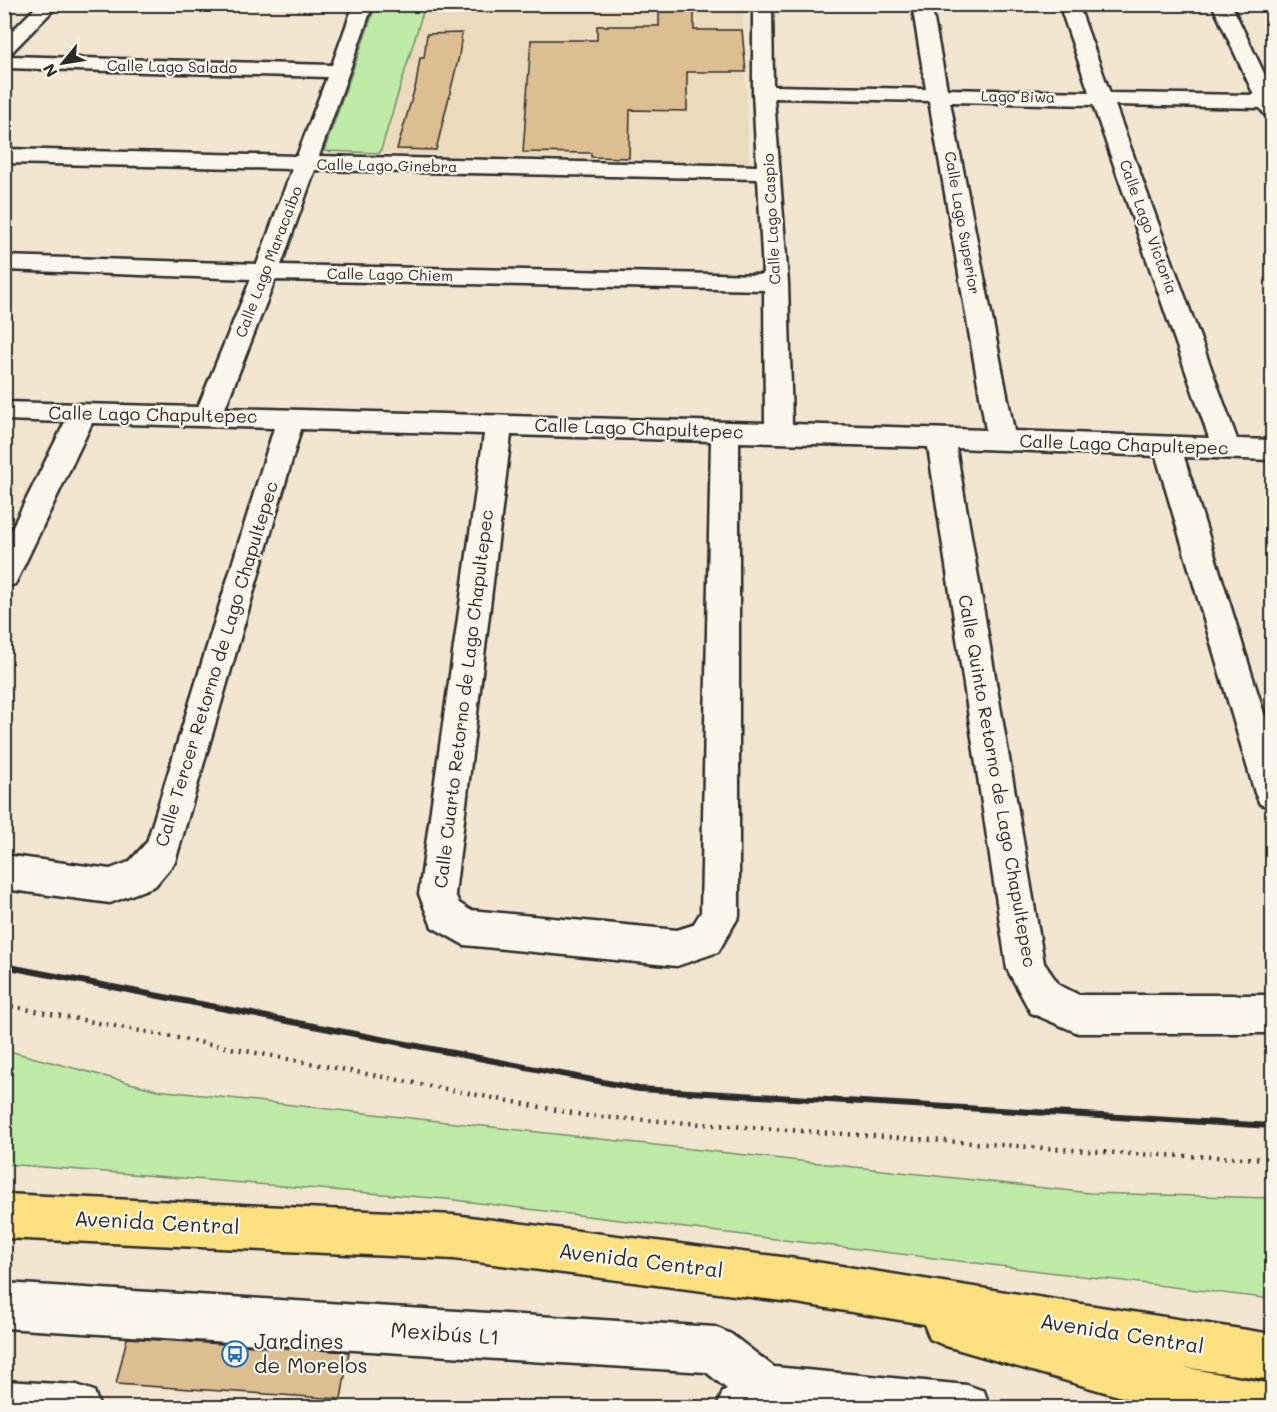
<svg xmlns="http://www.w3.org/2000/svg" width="1277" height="1412" font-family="Mali,sans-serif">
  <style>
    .built { fill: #ecdabd }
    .green { fill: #bfeba7; stroke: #758b69; stroke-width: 1.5 }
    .building { fill: #ddbe90; stroke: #2b2b2b; stroke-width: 1.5 }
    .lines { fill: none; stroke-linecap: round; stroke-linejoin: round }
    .minor-casing { stroke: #2b2b2b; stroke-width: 5 }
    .highway-casing { stroke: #2b2b2b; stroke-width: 5 }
    .path { stroke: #2b2b2b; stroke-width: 4.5; stroke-dasharray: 2 6; stroke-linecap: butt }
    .minor { fill: #fbf7ec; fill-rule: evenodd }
    .highway { fill: #fde080; fill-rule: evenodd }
    .rail { stroke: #2b2b2b; stroke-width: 6 }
    .labels { text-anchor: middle; stroke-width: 4.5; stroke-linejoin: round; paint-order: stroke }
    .far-street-label { font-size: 15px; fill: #2b2b2b; stroke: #fbf7ec }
    .street-label { font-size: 18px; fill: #2b2b2b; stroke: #fbf7ec }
    .near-street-label { font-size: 21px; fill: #2b2b2b; stroke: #fbf7ec }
    .near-poi-label { font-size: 21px; fill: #2b2b2b; stroke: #fbf7ec; text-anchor: start }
  </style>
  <rect width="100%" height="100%" fill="#f2e6d0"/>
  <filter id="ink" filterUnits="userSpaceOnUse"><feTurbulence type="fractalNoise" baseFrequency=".0167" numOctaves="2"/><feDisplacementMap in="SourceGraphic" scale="12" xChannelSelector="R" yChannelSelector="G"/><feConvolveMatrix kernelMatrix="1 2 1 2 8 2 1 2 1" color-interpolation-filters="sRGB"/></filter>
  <g filter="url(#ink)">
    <path class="built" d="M425,5L743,11L749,163L380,153Z"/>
    <path class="green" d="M376,5H425L380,153L324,151Z
      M5,1050L157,1090L1090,1193L1272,1198V1299L446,1199L5,1164Z"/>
    <path class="building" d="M659,10H694V30H742L746,72H687V111L630,110L629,158L591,157V153L523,152L531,40H597V26H659Z
      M462,33L459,56L436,150L397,149L416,84L420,58H424L427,34Z
      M127,1338L349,1352L341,1399L116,1384Z"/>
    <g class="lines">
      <g class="minor-casing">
        <path id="minor" d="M39,4H59L8,56L332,65L354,4H373L319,156L757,166L753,92V4H772L773,86L926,89L912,4H931L947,89L1089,92L1059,4H1078L1110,93L1254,95L1212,4H1231L1272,90V117L1265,115L1260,108L1115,105L1237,439L1272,440V460L1184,457L1272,739V808L1260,804L1255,793L1156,456L956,448L1044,963L1059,985L1079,995H1272V1033H1078L1031,1013L1007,969L928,447L739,442V916L718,952L677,966L464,945L432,927L419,894L484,434L301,429L175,862L155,886L110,903L4,889V855L110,869L129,862L147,842L274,428L92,423L19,576L15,584L4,588V544L65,422L4,420V402L198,407L251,279L4,270V256L257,264L292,169L4,163V149L297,156L327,77L4,68V39ZM774,98L929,101L986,430L792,424L788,283ZM950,102L1093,105L1209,438L1014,431ZM315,170L758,179L763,275L281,265ZM275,280L764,290L765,423L225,408ZM511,435L711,441L701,912L693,925L677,930L470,910L459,903L455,894Z
          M4,1283L715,1327L731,1334L774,1367L967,1385L984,1391L990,1408H717L723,1391L727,1389L706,1372L4,1328Z
          M4,1381L77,1385L94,1391L100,1408H4Z"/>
      </g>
      <g class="highway-casing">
        <path id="highway" d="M4,1194L454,1215L797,1259L1272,1334V1380L1183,1367L1272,1384V1408H1160L946,1346L930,1339L924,1324L797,1303L454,1259L4,1238Z"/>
      </g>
      <path class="path" d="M4,1005L588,1116L1131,1154L1272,1159"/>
      <use href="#minor" class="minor"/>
      <use href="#highway" class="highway"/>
      <path class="rail" d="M4,966L639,1089L1272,1126"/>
    </g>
  </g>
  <defs>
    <g id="bus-ring" transform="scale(1.35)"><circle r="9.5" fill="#fbf7ec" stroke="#1f6fb2" stroke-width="1.5"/><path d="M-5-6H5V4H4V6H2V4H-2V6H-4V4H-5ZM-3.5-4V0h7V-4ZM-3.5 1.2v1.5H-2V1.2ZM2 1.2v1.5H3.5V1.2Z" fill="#1f6fb2"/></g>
  </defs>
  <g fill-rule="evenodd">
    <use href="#bus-ring" x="235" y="1354"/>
  </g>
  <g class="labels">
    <g class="far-street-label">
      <text transform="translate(172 67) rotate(1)" y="5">Calle Lago Salado</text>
      <text transform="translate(1018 97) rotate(1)" y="5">Lago Biwa</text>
      <text transform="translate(387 166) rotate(1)" y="5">Calle Lago Ginebra</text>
      <text transform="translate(772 219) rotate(-93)" y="5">Calle Lago Caspio</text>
      <text transform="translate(962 223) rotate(80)" y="5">Calle Lago Superior</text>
      <text transform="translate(1148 227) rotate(70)" y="5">Calle Lago Victoria</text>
      <text transform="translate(269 262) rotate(-69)" y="5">Calle Lago Maracaibo</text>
      <text transform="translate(390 275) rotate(1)" y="5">Calle Lago Chiem</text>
    </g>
    <g class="street-label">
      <text transform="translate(153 415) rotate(1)" y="6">Calle Lago Chapultepec</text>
      <text transform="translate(639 429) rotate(2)" y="6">Calle Lago Chapultepec</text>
      <text transform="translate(1124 445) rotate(2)" y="6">Calle Lago Chapultepec</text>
      <text transform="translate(217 664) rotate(-73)" y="6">Calle Tercer Retorno de Lago Chapultepec</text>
      <text transform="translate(464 699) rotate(-83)" y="6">Calle Cuarto Retorno de Lago Chapultepec</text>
      <text transform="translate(997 781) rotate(80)" y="6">Calle Quinto Retorno de Lago Chapultepec</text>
    </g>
    <g class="near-street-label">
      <text transform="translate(157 1223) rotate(3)" y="7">Avenida Central</text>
      <text transform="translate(641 1261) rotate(7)" y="7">Avenida Central</text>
      <text transform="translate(445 1334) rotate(4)" y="7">Mexibús L1</text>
      <text transform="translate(1122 1334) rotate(9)" y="7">Avenida Central</text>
    </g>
    <g class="near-poi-label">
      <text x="254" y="1349">Jardines<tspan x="254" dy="24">de Morelos</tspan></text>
    </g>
  </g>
  <rect width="1277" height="1412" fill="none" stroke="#fbf7ec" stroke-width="24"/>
  <rect x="12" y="12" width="1253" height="1388" fill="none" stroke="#2b2b2b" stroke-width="2" filter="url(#ink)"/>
  <g transform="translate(63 63) rotate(240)" stroke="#fbf7ec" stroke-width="4.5" paint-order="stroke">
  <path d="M0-4.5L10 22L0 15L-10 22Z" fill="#2b2b2b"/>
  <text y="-9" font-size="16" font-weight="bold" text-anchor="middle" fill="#2b2b2b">N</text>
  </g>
</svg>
